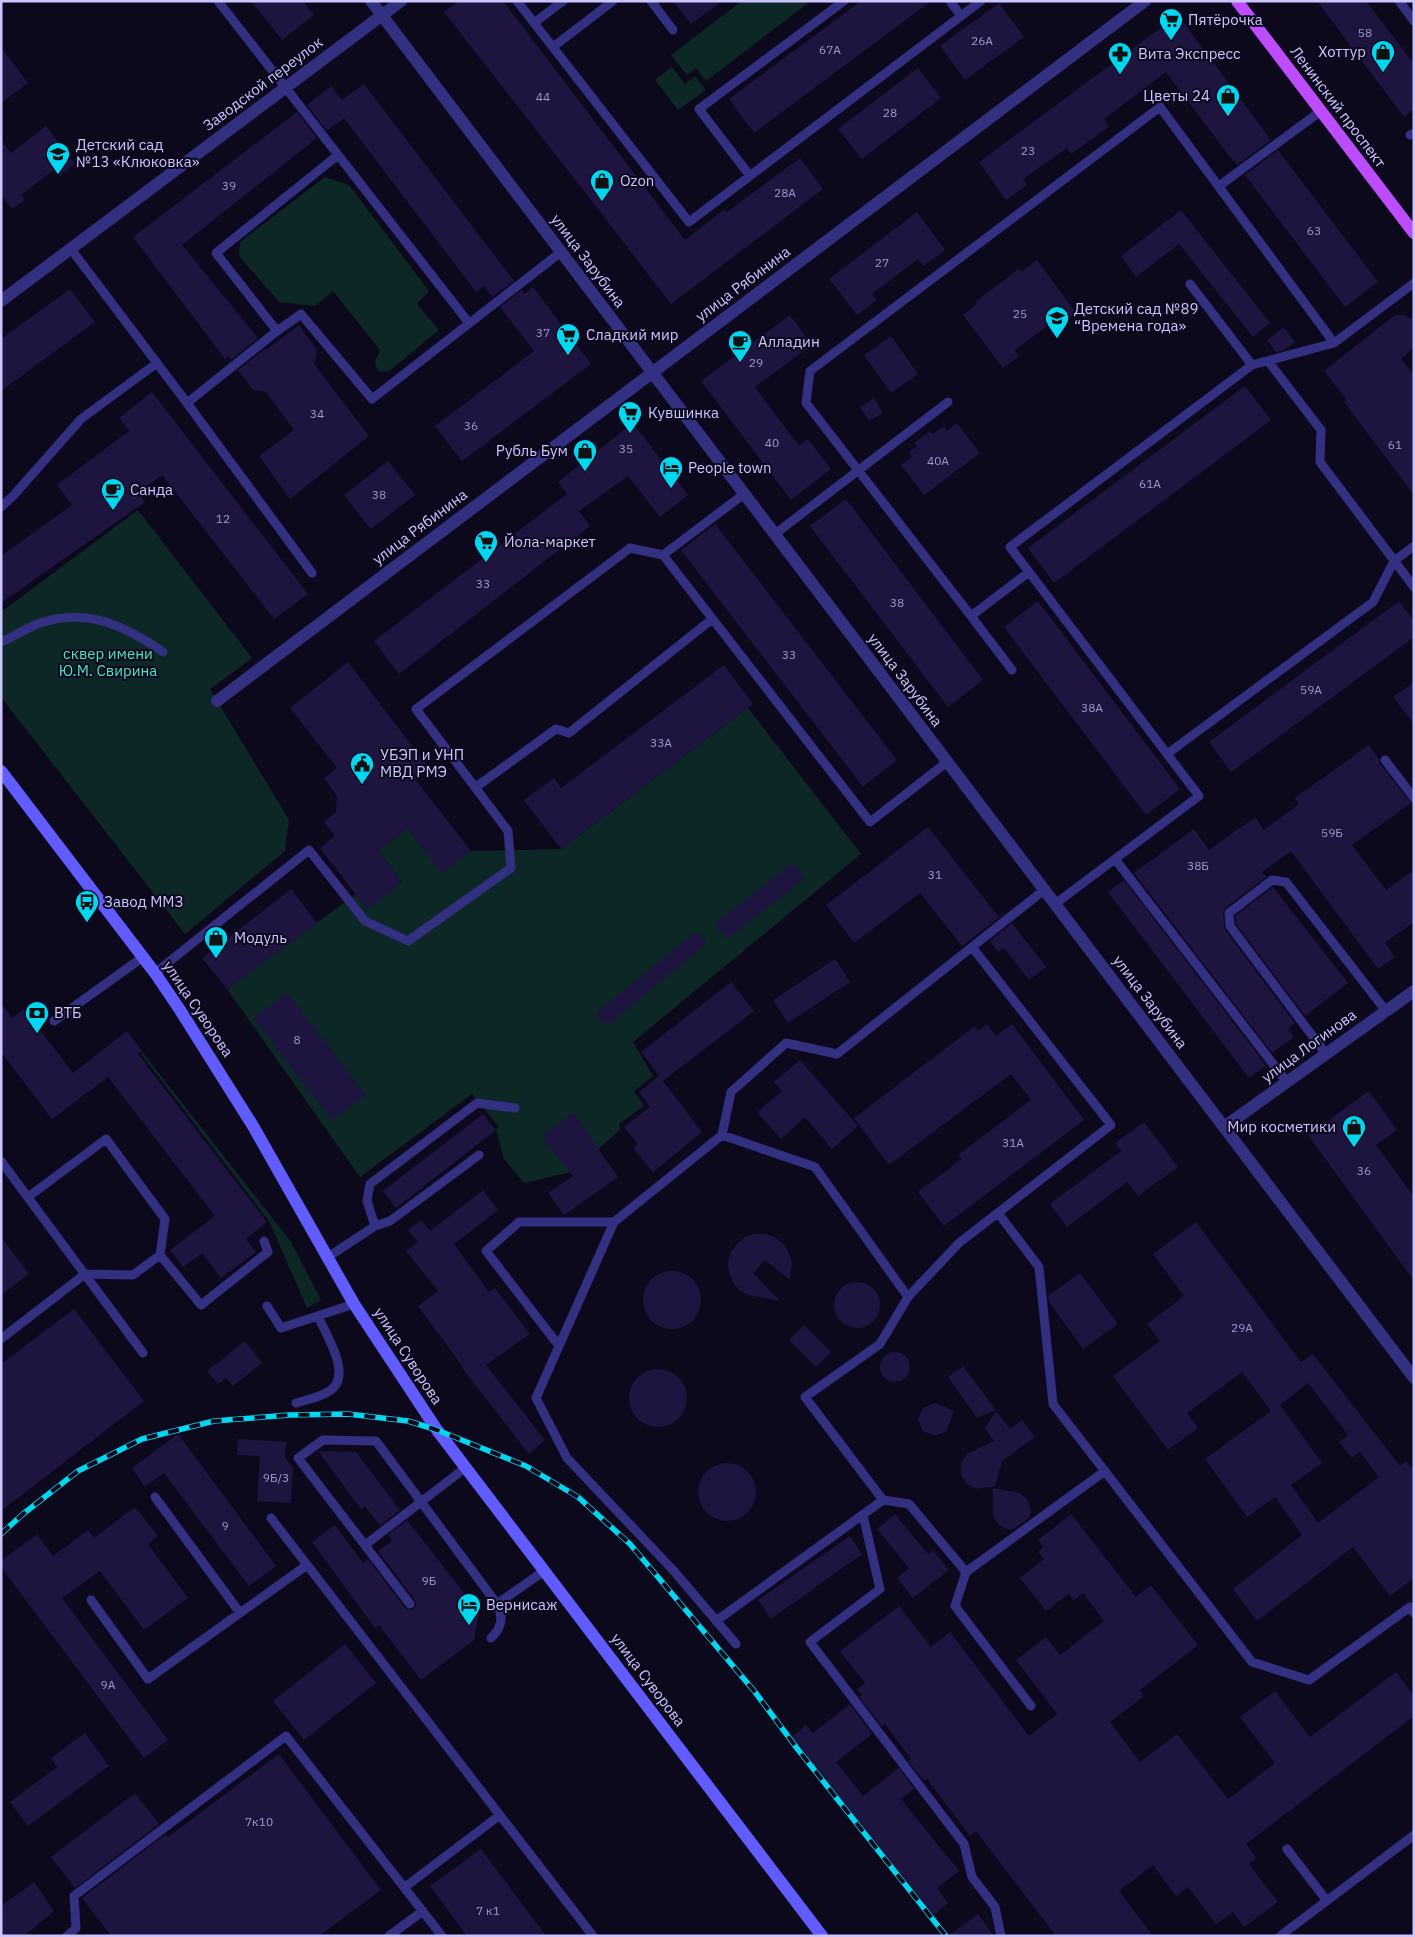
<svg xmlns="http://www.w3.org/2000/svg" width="1415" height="1937" font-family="'IBM Plex Sans',sans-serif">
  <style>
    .green { fill: #0c2726 }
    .building { fill: #1d143f; fill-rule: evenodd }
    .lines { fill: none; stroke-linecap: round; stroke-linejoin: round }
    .service { stroke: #332f81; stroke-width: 9 }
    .pedestrian { stroke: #332f81; stroke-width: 12 }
    .minor { stroke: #332f81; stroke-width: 12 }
    .tertiary { stroke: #332f81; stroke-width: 12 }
    .secondary { stroke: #615cff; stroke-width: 12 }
    .primary { stroke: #bd4cff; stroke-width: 12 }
    .rail-casing { stroke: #00d7f0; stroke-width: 5.5 }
    .rail { stroke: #0d091d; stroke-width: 4; stroke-dasharray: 11; stroke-linecap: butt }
    .labels { text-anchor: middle; stroke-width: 4; stroke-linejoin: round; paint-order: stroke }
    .number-label { font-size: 12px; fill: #a099cf }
    .poi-label { font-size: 15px; fill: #ccc5ff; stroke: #0d091d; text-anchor: start }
    .street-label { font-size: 15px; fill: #ccc5ff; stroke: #0d091d }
    .park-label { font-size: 15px; fill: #46eac2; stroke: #0d091d }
  </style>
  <rect width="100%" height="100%" fill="#0d091d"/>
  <path class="green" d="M742,1H811L706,81L696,68L687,75L671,55Z
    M672,67L685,84L695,76L706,90L678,110L655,80Z
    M325,177L349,185L429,291L417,304L439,330L388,372L378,371L375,362L380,350L333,291L315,306L279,302L239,256L240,242Z
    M138,510L252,658L210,689L289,820L285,851L185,934L1,697V612Z
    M748,708L861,854L633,1042L653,1076L634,1091L644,1106L619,1124L620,1130L571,1172L524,1183L504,1159L496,1130L498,1126L472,1094L360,1177L227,989L356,894L367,908L402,882L378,850L407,828L471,851L561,849Z
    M143,1053L291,1242L321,1300L307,1308L269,1221L141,1054Z"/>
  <path class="building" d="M251,1H303L314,15L282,40Z
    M458,1H503L685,240L725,209L727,212L800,158L823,189L671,304L601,213L444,12Z
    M673,1H722L691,24Z
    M861,1H931L754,133L729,99Z
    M1317,1H1366L1414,64V109L1404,117Z
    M999,3L1024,37L965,80L940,46Z
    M1178,15L1271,140L1237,165L1234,160L1233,161L1166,72L1104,119L1109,127L1071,154L1067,148L1023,179L1027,185L1006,200L979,162Z
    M1,47L28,83L1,103Z
    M918,68L941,98L862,159L838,129Z
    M364,84L514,281L492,297L484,286L476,292L344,118L327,131L307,105L331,86L342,100Z
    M297,112L317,138L182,245L258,338L231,360L228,356L225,359L133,237Z
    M46,126L75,164L60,176L55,169L21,195L25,200L12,209L1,195V140L11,153Z
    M1278,150L1378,282L1345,307L1245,175Z
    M1181,210L1270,323L1253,337L1179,244L1136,277L1121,256Z
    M917,212L945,250L923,266L918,259L872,294L877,300L857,315L829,279Z
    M1037,260L1076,313L1055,329L1051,323L1015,350L1019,356L1003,368L963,315L977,304L975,302L1019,269L1021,272Z
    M533,287L591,364L462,461L435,426L534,351L500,307L522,290L524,294Z
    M70,289L95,322L1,391V339Z
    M790,315L812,345L755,387L799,446L808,439L831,469L791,500L701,381Z
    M1395,315H1403L1414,319V347L1401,359L1414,375V495L1344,402L1347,400L1324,371Z
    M299,325L317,350L314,364L369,436L290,499L259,456L294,430L266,392L253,390L238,370L266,348L267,349Z
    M1284,327L1295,342L1284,350L1276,352L1267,340Z
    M891,336L918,374L891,393L864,355Z
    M1245,386L1271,420L1054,583L1028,548Z
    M152,392L308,594L274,619L162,475L138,493L145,502L1,603V556L72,505L57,485L129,431L119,418Z
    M874,398L883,413L869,421L860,407Z
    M633,423L688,495L660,517L628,476L579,511L590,526L399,674L374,641L567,494L558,482Z
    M957,423L980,453L924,495L901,465L912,457L909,452L917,446L914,443L923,436L930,431L933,434L944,426L947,431Z
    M388,461L415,495L371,529L344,495Z
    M846,499L983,680L948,707L810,526Z
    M715,524L897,760L863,787L681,550Z
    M1038,601L1180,789L1146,815L1004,627Z
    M1399,601L1414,621V637L1231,772L1209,742Z
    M348,662L429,768L415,779L471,851L442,873L407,828L378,850L402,882L367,909L320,848L335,836L324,822L336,812L337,796L324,778L337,768L290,708Z
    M724,665L753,704L561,849L524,800L554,778L561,788Z
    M1414,682V724L1393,697Z
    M1369,745L1379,759L1380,764L1411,803L1352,845L1386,890L1414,870V922L1385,943L1395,957L1378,969L1291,851L1262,872L1266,877L1225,908L1223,913L1225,930L1295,1023L1288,1029L1294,1037L1272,1053L1134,873L1194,829L1209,850L1255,817L1264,830L1299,804L1295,798Z
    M928,827L998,916L1005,913L962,946L920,893L854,943L826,905Z
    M793,863L805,878L727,939L715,924Z
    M1124,880L1262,1060L1265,1066L1249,1078L1108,892Z
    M1273,887L1348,983L1305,1016L1236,924L1235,916Z
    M291,889L317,923L227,989L202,958Z
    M1012,923L1046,967L1029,980L1004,948L998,952L990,941Z
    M697,931L707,943L607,1026L596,1013Z
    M835,959L850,982L788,1023L773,1000Z
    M731,982L754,1011L663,1081L641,1052Z
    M288,993L365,1095L332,1120L254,1018Z
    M1,1003L12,1018L24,1009L73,1073L127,1031L142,1051L138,1054L267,1222L246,1239L256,1252L221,1278L202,1253L183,1267L170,1250L215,1216L108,1077L52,1119L1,1052Z
    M987,1024L996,1036L1012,1024L1084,1120L944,1226L918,1192L962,1159L958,1155L1031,1100L1011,1074L889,1165L854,1118L975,1026L978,1031Z
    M800,1060L858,1126L832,1149L805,1117L781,1139L757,1112L782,1091L774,1082Z
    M659,1076L702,1132L653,1172L633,1148L638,1144L624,1127L650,1107L639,1092Z
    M1369,1091L1397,1130L1376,1145L1414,1197V1281L1308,1135Z
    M573,1113L618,1177L564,1215L548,1193L573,1176L542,1137Z
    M483,1114L496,1130L396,1208L383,1191Z
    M1144,1122L1178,1167L1138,1196L1127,1182L1067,1227L1050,1204L1121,1151L1115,1143Z
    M483,1190L498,1210L454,1244L489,1292L495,1288L530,1334L486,1365L545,1440L529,1454L462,1368L463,1367L418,1306L438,1291L406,1251L418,1242L408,1230L421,1220L430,1231Z
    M1196,1222L1301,1362L1313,1354L1400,1466L1406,1461L1414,1471V1578L1390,1596L1353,1547L1257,1621L1233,1589L1302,1535L1275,1497L1247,1517L1205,1459L1271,1411L1242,1372L1187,1413L1198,1428L1168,1450L1113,1376L1160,1341L1147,1324L1184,1296L1153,1254ZM1308,1383L1348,1435L1339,1442L1352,1458L1360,1452L1379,1477L1318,1523L1291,1485L1322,1463L1280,1405Z
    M755,1234H766L776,1238L784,1244L789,1253L792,1263L790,1280L765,1260L753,1273L780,1301L749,1295L740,1291L733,1282L729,1273L728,1262L731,1252L737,1244L745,1237Z
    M1,1237L29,1274L1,1295Z
    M643 1300a29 29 0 1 1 58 0a29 29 0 1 1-58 0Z
    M1080,1273L1118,1324L1083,1349L1049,1302L1048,1296Z
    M834 1305a23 23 0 1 1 46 0a23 23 0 1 1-46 0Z
    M74,1309L144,1401L1,1511V1364Z
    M804,1325L831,1352L816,1367L789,1340Z
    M245,1341L262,1363L233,1386L226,1378L218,1384L207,1371Z
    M880 1367a15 15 0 1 1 30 0a15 15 0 1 1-30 0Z
    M963,1366L996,1410L977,1418L948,1377Z
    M629 1398a29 29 0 1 1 58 0a29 29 0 1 1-58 0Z
    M935,1403L954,1411L946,1431L935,1436L923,1431L918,1419L923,1408Z
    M996,1411L1010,1429L1022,1420L1035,1437L1002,1461L995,1486L977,1489L967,1484L961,1475V1463L967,1454L994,1441L985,1428Z
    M178,1434L276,1566L249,1586L164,1473L145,1487L132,1468Z
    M238,1439L286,1442L285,1457L293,1468L291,1503L257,1501L260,1456L237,1455Z
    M318,1451L356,1452L400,1510L380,1526L365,1506L361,1509Z
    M698 1492a29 29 0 1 1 58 0a29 29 0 1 1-58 0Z
    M993,1488L1020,1493L1028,1500L1031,1511L1029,1518L1014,1529L1009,1530L999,1525L993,1516Z
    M135,1507L158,1536L148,1544L188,1598L144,1630L100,1571L62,1598L168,1740L144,1758L1,1567V1561L37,1534L53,1556L88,1530L94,1538Z
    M895,1514L928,1554L933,1550L949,1570L913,1598L897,1578L909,1568L877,1529Z
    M1071,1514L1136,1597L1151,1585L1198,1645L1140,1690L1144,1696L1110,1722L1140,1762L1177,1734L1228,1799L1275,1763L1240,1717L1275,1691L1310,1737L1396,1672L1414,1696V1716L1246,1844L1256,1858L1249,1864L1278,1902L1244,1927L1233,1912L1216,1924L1188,1887L1176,1896L1153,1865L1119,1891L1153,1936H1056L976,1831L970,1836L927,1779L924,1781L908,1761L911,1759L885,1724L882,1726L859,1697L862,1695L857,1689L865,1683L840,1651L899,1606L931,1647L950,1632L1029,1736L1057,1714L1016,1660L1046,1637L1060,1655L1104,1621L1083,1593L1074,1600L1069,1594L1046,1611L1020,1578L1044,1559L1038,1552L1043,1547L1038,1540Z
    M407,1520L479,1612L474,1640L421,1680L379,1625L375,1628L312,1542L335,1525L363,1563L368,1559L405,1608L411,1610L416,1606L415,1600L378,1551L392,1541L388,1535Z
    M850,1536L862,1554L771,1619L758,1600Z
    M345,1644L376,1683L304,1740L273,1701Z
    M850,1704L872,1734L836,1762L863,1796L899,1768L914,1789L901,1799L959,1871L937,1888L948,1903L934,1915L792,1737L806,1725L813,1733Z
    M85,1733L109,1766L28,1826L10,1802L57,1767L51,1758Z
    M279,1754L381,1890L319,1936H111L82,1898L166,1834L168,1837Z
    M135,1793L159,1824L75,1888L51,1857Z
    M481,1849L546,1936H467L430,1886Z
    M34,1882L54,1911L24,1936H1V1906Z
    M978,1914L994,1936H948Z"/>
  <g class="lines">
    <path class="service" d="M218,1L469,323
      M517,1L689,222L981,1
      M651,1L673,30
      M950,1L961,16
      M1399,1L1414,21
      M534,23L563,1
      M553,47L613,1
      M1410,135L1414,133
      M750,176L699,109L844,1
      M1219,186L1321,111
      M71,249L187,403L277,331L216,253L338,155
      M1190,284L1252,365
      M277,331L301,314L372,399L561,252
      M1268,361L1321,430L1320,462L1414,587
      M187,403L312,573
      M1,507L13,496L81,419L157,363
      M775,534L948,402
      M663,555L870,822L947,762
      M1029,572L971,616L806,403L810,371L1160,107L1334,343
      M971,616L1012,670
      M1,642C14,636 27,628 40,623C87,607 125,626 163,652
      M1167,754L1373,602L1394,561L1414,546
      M1385,760L1414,798
      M476,787L556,729L569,733L711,620
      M1115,859L1287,1082
      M1055,904L1199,796L1010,547L1252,365L1334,343L1414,283
      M155,973L309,850L365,921L408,941L511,868L508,831L416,709L630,548L663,555L744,494
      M54,1021L143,957
      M1326,1054L1230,926L1229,913L1272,880L1286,882L1386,1011
      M722,1135L815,1167L908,1297
      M1,1161L143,1353
      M28,1197L106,1139L165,1219L160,1255
      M998,1213L1039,1267L1053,1404L1252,1662L1309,1680L1410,1607L1414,1613
      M375,1226L390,1221L479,1155
      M328,1257L375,1226L367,1201L370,1184L477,1103L515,1108
      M267,1306L281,1328L354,1304
      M1,1339L85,1274L133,1275L160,1255L201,1305L268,1252L264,1241
      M559,1346L486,1251L519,1222H614
      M296,1403C306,1400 317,1398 326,1393C356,1379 326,1336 318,1316
      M155,1497L240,1613
      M883,1500L909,1504L966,1572L955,1606L1031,1706
      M863,1515L880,1589L810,1642L964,1844L972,1877L995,1907L1001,1936
      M271,1518L593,1936
      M365,1545L465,1468
      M966,1572L1105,1471
      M91,1600L148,1679L307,1565
      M410,1604L298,1458L323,1440L376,1441L497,1604C504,1617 502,1628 491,1638
      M497,1604L544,1571
      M716,1621L883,1500L805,1397L880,1344L908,1297L959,1243L1111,1125L972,947
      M736,1644L673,1570L567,1458L536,1398L614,1222L722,1135L731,1092L786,1043L837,1054L1044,890
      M1287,1849L1327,1901
      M405,1887L500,1815
      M67,1936L76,1928L74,1896L286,1736L442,1936
      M389,1936L423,1911
      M1280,1936L1414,1835"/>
    <path class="pedestrian" d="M217,701L1145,1"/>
    <path class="minor" d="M1,301L401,1
      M1224,1127L1414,991"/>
    <path class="tertiary" d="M371,1L1414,1378"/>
    <path class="secondary" d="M1,771L155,973L180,1010L253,1126L354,1304L437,1430L822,1936"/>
    <path class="primary" d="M1237,1L1414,233"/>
    <g class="rail-casing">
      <path id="rail" d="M1,1534L23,1514L78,1471L142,1439L214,1421L289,1415L348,1414L408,1421L437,1430L526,1466L578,1497L630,1544L755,1692L796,1747L946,1936"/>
    </g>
    <use href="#rail" class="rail"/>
  </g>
  <defs>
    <g id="supermarket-pin" transform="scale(1.25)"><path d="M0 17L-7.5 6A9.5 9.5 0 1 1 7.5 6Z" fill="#00d7f0" stroke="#0d091d"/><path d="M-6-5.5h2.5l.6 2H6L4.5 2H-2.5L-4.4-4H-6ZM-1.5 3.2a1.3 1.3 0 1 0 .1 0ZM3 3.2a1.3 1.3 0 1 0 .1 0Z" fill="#111"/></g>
    <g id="shop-pin" transform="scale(1.25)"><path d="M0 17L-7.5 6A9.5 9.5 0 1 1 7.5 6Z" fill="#00d7f0" stroke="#0d091d"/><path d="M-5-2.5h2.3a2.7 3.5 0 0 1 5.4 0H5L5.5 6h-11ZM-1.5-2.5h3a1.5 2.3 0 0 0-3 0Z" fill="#111"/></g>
    <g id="pharmacy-pin" transform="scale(1.25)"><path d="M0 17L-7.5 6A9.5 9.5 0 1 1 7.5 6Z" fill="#00d7f0" stroke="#0d091d"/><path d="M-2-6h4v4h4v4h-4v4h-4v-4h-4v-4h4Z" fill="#111"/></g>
    <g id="school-pin" transform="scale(1.25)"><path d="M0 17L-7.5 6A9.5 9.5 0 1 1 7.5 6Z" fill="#00d7f0" stroke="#0d091d"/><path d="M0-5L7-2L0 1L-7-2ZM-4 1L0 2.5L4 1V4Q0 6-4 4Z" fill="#111"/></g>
    <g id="cafe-pin" transform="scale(1.25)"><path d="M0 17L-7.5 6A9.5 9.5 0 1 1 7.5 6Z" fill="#00d7f0" stroke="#0d091d"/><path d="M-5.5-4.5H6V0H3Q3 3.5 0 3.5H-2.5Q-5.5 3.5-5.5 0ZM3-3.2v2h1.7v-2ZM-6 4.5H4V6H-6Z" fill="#111"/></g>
    <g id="hotel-pin" transform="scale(1.25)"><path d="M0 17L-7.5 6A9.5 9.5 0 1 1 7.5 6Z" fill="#00d7f0" stroke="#0d091d"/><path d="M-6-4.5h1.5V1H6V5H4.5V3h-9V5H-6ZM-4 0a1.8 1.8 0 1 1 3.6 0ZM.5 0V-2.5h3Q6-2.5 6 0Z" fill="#111"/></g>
    <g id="civic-pin" transform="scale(1.25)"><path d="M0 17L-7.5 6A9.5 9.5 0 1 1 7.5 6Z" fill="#00d7f0" stroke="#0d091d"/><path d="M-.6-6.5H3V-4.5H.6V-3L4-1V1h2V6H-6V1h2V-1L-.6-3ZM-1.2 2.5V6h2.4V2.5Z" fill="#111"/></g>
    <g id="bus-pin" transform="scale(1.25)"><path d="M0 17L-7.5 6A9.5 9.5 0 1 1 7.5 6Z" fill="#00d7f0" stroke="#0d091d"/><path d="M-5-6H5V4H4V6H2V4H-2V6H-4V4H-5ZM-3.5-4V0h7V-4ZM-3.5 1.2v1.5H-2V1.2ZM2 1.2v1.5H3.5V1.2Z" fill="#111"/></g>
    <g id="bank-pin" transform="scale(1.25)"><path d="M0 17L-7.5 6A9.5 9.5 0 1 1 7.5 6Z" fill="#00d7f0" stroke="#0d091d"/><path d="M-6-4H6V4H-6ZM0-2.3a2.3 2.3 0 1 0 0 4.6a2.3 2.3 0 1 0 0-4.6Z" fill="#111"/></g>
  </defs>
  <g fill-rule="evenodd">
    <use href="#supermarket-pin" x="1171" y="20"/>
    <use href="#shop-pin" x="1383" y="52"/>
    <use href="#pharmacy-pin" x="1120" y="54"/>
    <use href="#shop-pin" x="1228" y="96"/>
    <use href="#school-pin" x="58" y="154"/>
    <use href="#shop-pin" x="602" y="181"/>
    <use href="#school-pin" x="1057" y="318"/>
    <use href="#supermarket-pin" x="568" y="335"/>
    <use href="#cafe-pin" x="740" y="342"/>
    <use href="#supermarket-pin" x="630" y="413"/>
    <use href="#shop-pin" x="585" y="451"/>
    <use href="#hotel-pin" x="671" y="468"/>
    <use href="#cafe-pin" x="113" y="490"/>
    <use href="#supermarket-pin" x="486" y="542"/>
    <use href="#civic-pin" x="362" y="764"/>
    <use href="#bus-pin" x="87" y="902"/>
    <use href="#shop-pin" x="216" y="938"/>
    <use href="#bank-pin" x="37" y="1013"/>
    <use href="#shop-pin" x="1354" y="1127"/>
    <use href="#hotel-pin" x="469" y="1605"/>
  </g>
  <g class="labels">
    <g class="number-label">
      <text x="1365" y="37">58</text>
      <text x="982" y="45">26А</text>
      <text x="830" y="54">67А</text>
      <text x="543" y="101">44</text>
      <text x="890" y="117">28</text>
      <text x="1028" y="155">23</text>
      <text x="229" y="190">39</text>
      <text x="785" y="197">28А</text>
      <text x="1314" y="235">63</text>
      <text x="882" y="267">27</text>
      <text x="1020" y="318">25</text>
      <text x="543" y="337">37</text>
      <text x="756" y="367">29</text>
      <text x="317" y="418">34</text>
      <text x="471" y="430">36</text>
      <text x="772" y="447">40</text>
      <text x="1395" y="449">61</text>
      <text x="626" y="453">35</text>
      <text x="938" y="465">40А</text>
      <text x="1150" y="488">61А</text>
      <text x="379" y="499">38</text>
      <text x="223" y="523">12</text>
      <text x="483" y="588">33</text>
      <text x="897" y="607">38</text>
      <text x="789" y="659">33</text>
      <text x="1311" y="694">59А</text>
      <text x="1092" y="712">38А</text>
      <text x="661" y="747">33А</text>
      <text x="1332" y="837">59Б</text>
      <text x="1198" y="870">38Б</text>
      <text x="935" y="879">31</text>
      <text x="297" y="1044">8</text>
      <text x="1013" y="1147">31А</text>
      <text x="1364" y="1175">36</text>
      <text x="1242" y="1332">29А</text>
      <text x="276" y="1482">9Б/3</text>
      <text x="225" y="1530">9</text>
      <text x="429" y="1585">9Б</text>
      <text x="108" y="1689">9А</text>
      <text x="259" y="1826">7к10</text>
      <text x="488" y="1915">7 к1</text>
    </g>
    <g class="poi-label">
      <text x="1188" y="25">Пятёрочка</text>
      <text x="1366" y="57" text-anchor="end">Хоттур</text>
      <text x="1138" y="59">Вита Экспресс</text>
      <text x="1210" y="101" text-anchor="end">Цветы 24</text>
      <text x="76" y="150">Детский сад<tspan x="76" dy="17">№13 «Клюковка»</tspan></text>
      <text x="620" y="186">Ozon</text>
      <text x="1074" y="314">Детский сад №89<tspan x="1074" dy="17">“Времена года»</tspan></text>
      <text x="586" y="340">Сладкий мир</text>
      <text x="758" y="347">Алладин</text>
      <text x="648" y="418">Кувшинка</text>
      <text x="568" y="456" text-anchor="end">Рубль Бум</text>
      <text x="688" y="473">People town</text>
      <text x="130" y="495">Санда</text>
      <text x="504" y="547">Йола-маркет</text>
      <text x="380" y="760">УБЭП и УНП<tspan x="380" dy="17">МВД РМЭ</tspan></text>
      <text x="104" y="907">Завод ММЗ</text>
      <text x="234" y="943">Модуль</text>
      <text x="54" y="1018">ВТБ</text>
      <text x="1336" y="1132" text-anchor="end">Мир косметики</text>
      <text x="486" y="1610">Вернисаж</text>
    </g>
    <g class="street-label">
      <text transform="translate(263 84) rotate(-37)" y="5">Заводской переулок</text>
      <text transform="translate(1338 107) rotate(53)" y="5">Ленинский проспект</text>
      <text transform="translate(588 261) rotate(53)" y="5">улица Зарубина</text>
      <text transform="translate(743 284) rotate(-37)" y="5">улица Рябинина</text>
      <text transform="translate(420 527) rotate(-37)" y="5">улица Рябинина</text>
      <text transform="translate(905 680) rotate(53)" y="5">улица Зарубина</text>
      <text transform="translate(1150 1002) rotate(53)" y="5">улица Зарубина</text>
      <text transform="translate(198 1009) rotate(56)" y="5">улица Суворова</text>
      <text transform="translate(1309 1046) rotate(-36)" y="5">улица Логинова</text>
      <text transform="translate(408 1356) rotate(57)" y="5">улица Суворова</text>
      <text transform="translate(648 1680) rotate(53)" y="5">улица Суворова</text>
    </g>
    <g class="park-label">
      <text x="108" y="659">сквер имени<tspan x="108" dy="17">Ю.М. Свирина</tspan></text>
    </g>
  </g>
  <rect width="1415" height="1937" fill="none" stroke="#ccc5ff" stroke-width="5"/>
</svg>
